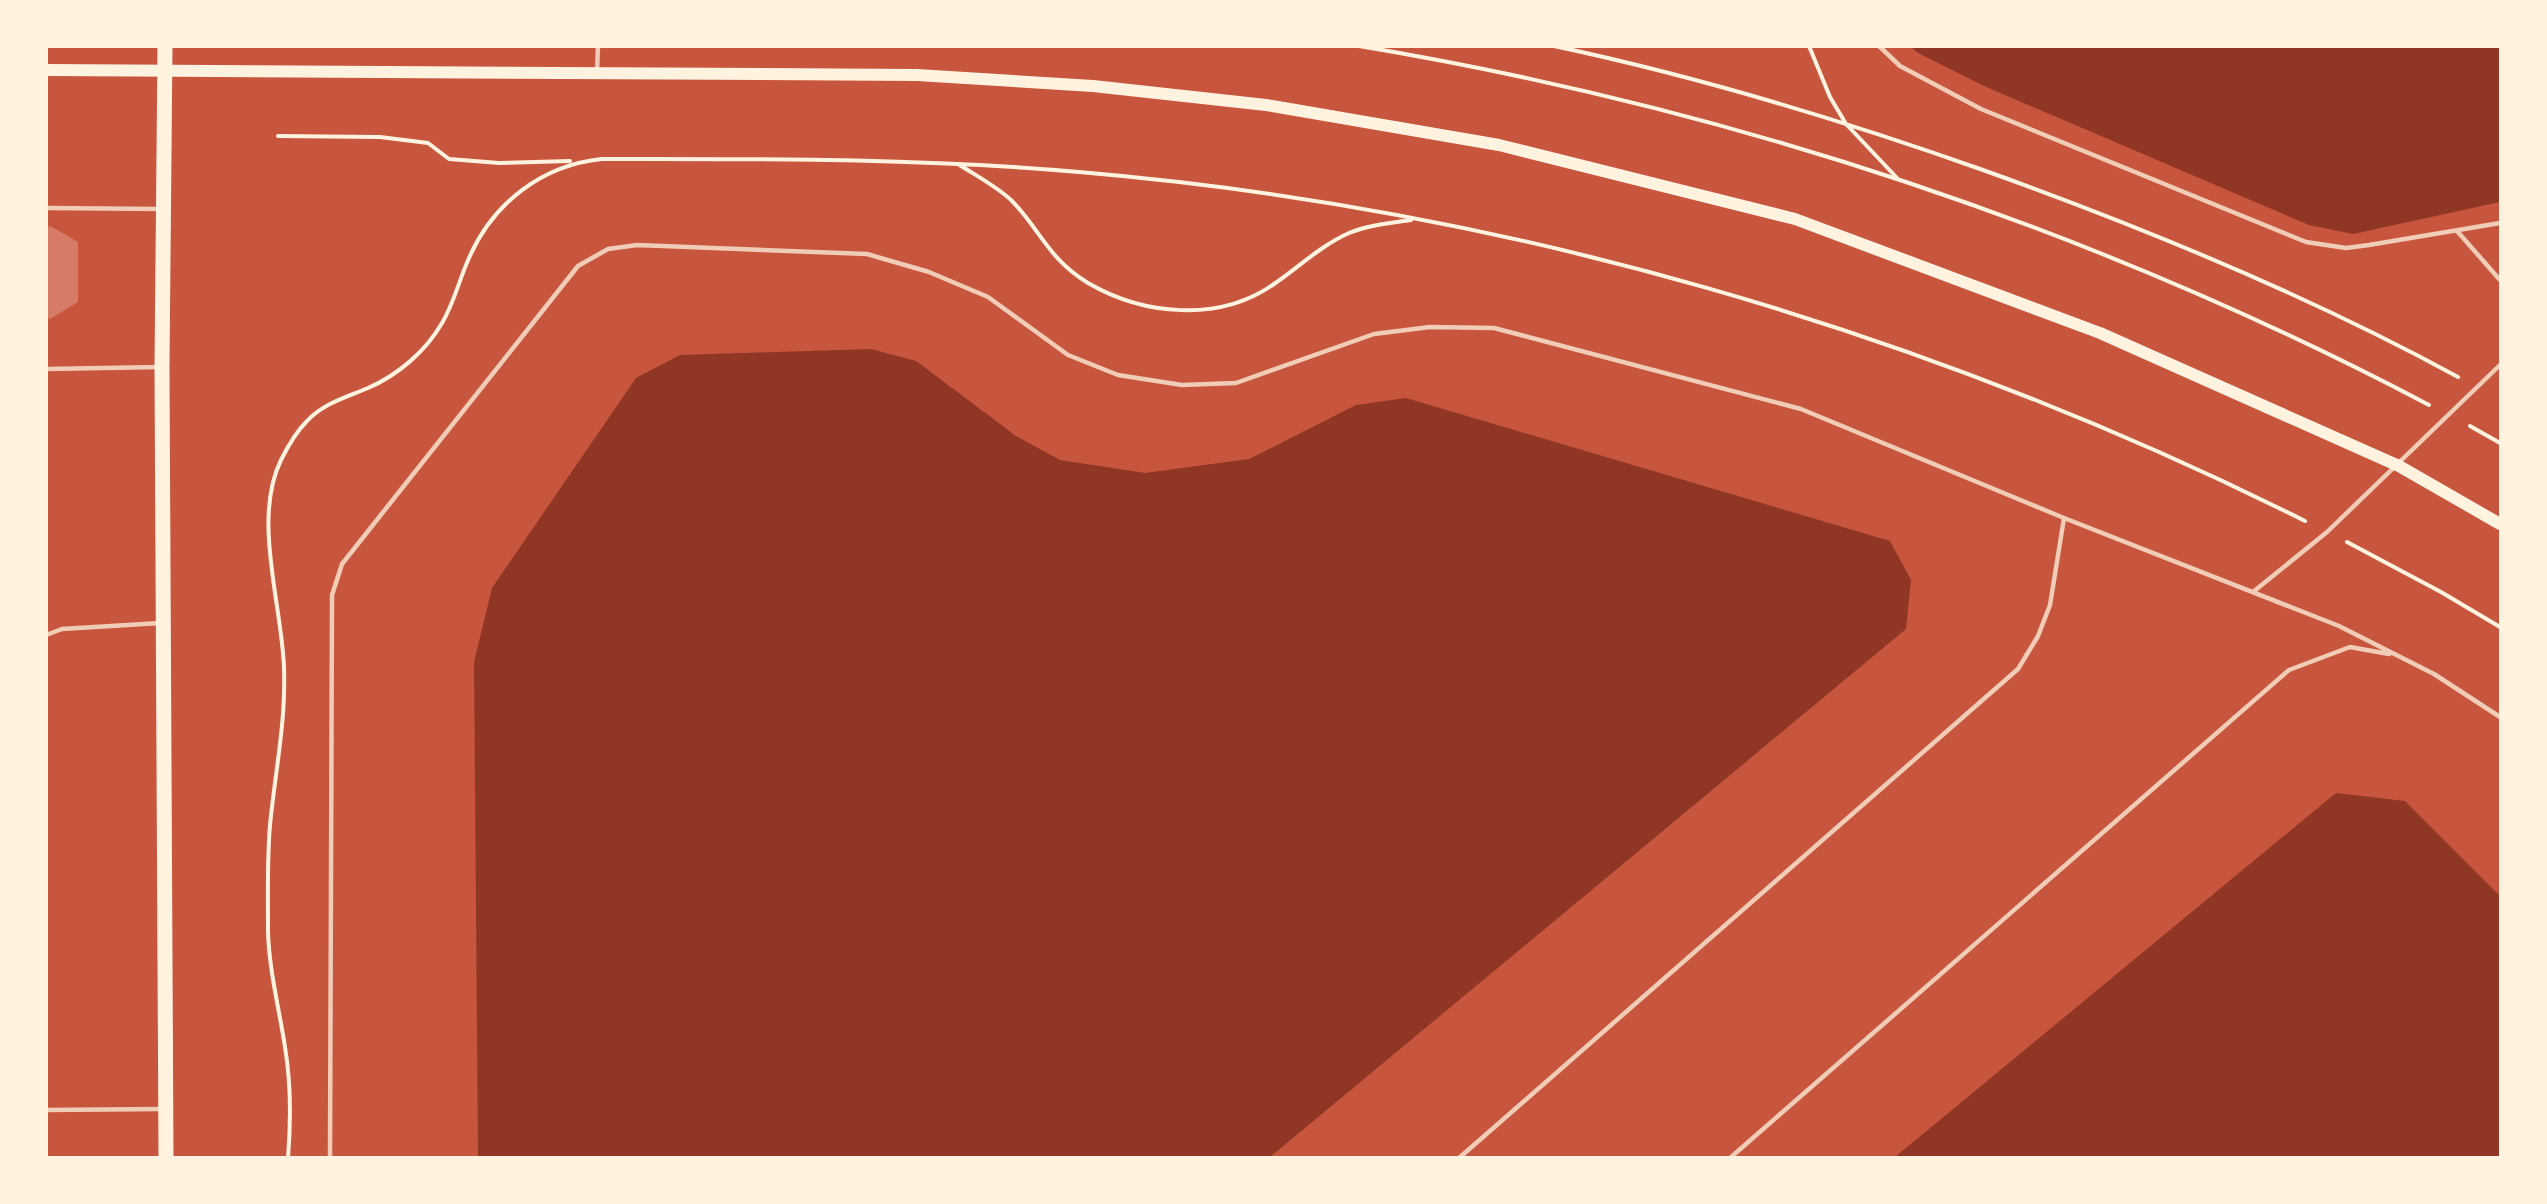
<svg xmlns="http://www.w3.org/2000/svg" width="2547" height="1204" font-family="'Work Sans',sans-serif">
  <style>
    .water { fill: #8f3625 }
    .building { fill: #d67c66 }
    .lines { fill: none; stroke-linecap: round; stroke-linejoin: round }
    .path { stroke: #fff3e0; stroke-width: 4 }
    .service { stroke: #f1ccb7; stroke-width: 4.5 }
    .secondary { stroke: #fff3e0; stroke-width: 12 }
    .primary { stroke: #fff3e0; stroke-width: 15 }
  </style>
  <rect width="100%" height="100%" fill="#c8553d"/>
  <path class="water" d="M1911,47H2500V202L2353,234L2309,225L1984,86L1918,53Z
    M871,349L916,361L1016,436L1060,460L1145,473L1249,459L1356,405L1406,398L1890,541L1911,580L1906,629L1270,1157H478L474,662L492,588L636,378L680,355Z
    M2336,793L2405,801L2500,896V1157H1895Z"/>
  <path class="building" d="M50,226L78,242V302L50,319L46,316V228Z"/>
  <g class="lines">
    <path class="path" d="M1359,46C1731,108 2095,229 2429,405
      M1554,46C1700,77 1842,120 1983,170C2145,228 2306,294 2458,377
      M1809,46L1830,97L1846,124L1898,179
      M278,136L380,137L428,143L449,159L499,163L570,161
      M958,164C975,175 996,186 1011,200C1040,229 1048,259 1088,283C1143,315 1219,323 1274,284C1299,267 1320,246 1349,233C1368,225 1391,223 1411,220
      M2470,426L2500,443
      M2347,542L2441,592L2500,627
      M288,1158C291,1121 291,1083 285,1047C279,1008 269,970 268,931C268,896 267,860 270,825C275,773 286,722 284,668C282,605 252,519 281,460C288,446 296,432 307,421C324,403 347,397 368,388C398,375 426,351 442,323C454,303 459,280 469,258C493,203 542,165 602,159C761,159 920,158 1079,172C1505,208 1923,330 2305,521"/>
    <path class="service" d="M1879,46L1900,66L1981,109L2306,242L2346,248L2369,245L2500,223
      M597,73L598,46
      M46,208L161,209
      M2457,231L2500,280
      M46,369L161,367
      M2253,592L2327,532L2500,365
      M46,635L62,629L160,623
      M46,1110L163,1109
      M330,1158L332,595L342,564L578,266L608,249L637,245L867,254L929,272L988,297L1068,355L1118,375L1182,385L1236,383L1374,334L1430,327L1494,328L1801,409L2064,518L2339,626L2434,674L2500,717
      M1459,1158L2018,669L2038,636L2050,605L2064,518
      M1730,1158L2289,670L2350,647L2389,654"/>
    <path class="secondary" d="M46,70L917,75L1093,86L1266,105L1499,145L1795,219L2100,333L2399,466L2500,524"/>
    <path class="primary" d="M165,46L162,367L166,1158"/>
  </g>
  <rect width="2547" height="1204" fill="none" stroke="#fff3e0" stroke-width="96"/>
</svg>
